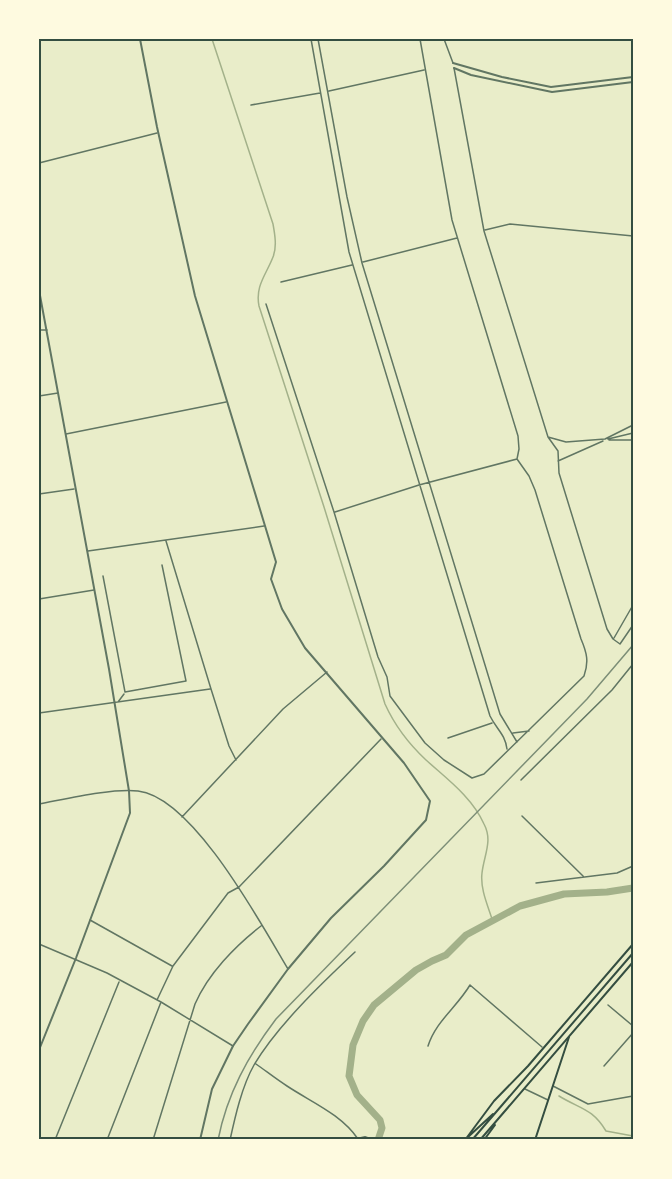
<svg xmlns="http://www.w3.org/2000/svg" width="672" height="1179" font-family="Overpass,sans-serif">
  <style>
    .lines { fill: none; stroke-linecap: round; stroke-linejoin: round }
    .stream { stroke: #a3b18a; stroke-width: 1.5 }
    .river { stroke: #a3b18a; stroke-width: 7 }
    .minor { stroke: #617663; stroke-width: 1.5 }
    .tertiary { stroke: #617663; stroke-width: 2 }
    .secondary { stroke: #344e41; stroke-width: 2 }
    .primary { stroke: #344e41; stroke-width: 2 }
    .rail { stroke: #7c8e77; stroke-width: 1.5 }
    .neatline { fill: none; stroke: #344e41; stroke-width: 2 }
  </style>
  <rect width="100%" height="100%" fill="#e9edc9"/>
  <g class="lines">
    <path class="stream" d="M212,39L273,224C275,235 277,247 273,257C266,275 255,286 259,306L324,507L385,704C394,724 410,745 426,760C447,779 472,797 484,824C493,841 484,855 482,873C480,889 488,906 493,922
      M559,1096C580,1109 592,1108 606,1131L633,1136"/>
    <path class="river" d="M378,1140L382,1128L380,1120L357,1095L349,1076L353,1045L363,1021L374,1005L416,970L432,961L446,955L466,935L520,906L564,894L607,892L633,888"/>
    <path class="minor" d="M311,39L349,252L490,716C497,730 505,734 507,749
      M318,39L347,197L362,263L500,714L517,742
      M444,39L453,63
      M454,68L484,231L548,437L558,451L559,473L607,629L613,639L620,644L633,625
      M329,91L424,70
      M251,105L320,93
      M39,163L157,133
      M485,230L510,224L633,236
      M363,262L457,238
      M281,282L352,265
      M266,304L334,512L378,657L387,677L390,696L425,743L444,760L472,778L484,774L584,676C589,662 587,653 581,639L535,490L529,476L517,459L519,449L518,436L452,220L420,39
      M39,330H47
      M39,396L58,393
      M66,434L226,402
      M548,437L566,442L605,439L633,425
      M608,439L633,433
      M609,440H633
      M558,461L603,441
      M39,494L74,489
      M335,512L419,485L517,459
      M166,541L211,689L229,746L236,760
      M88,551L264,526
      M103,576L125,692L186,681L162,565
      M39,599L94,590
      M614,638L633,605
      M118,702L124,694
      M39,713L210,689
      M513,733L529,731
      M448,738L492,723
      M521,780L612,690L633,664
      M39,804C66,799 112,788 138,791C193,797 261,924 288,969
      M522,816L583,876
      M182,817L283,709L327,672
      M536,883L617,873L633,866
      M90,920L172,966
      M39,944L107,973L161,1002L233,1046
      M157,1000L173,966L228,893L239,887L381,739
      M608,1005L633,1026
      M428,1046C436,1021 457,1007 470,985L542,1047
      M256,1064C266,1071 276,1079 287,1086C311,1102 341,1114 358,1139
      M604,1066L633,1033
      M553,1086L588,1104L633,1096
      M525,1089L548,1100
      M55,1140L119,982
      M107,1140L161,1002
      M153,1140L195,1004C208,974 235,946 261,926
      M230,1140C235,1117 242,1086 254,1065C277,1026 322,983 355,952"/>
    <path class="tertiary" d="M140,39L157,127L195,296L276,562L271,579L282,609L305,648L404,763L430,801L426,820L384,866L331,918L288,969L248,1024L233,1046L212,1089L200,1140
      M453,63L502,77L551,87L633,77
      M454,68L471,75L552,92L633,82
      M39,290L109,669L129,791L130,813L76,958L39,1050
      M352,1140L365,1137L373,1140"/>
    <path class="secondary" d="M535,1140L569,1037"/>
    <path class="primary" d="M468,1137L493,1114
      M465,1140L494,1101L528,1066L633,944
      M472,1140L633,953
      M480,1140L633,962
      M484,1140L495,1125"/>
    <path class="rail" d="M218,1140C227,1094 248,1056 276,1019L587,699L633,645"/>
  </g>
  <rect width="672" height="1179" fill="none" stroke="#fefae0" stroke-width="81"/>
  <rect x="40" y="40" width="592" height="1098" class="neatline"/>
</svg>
